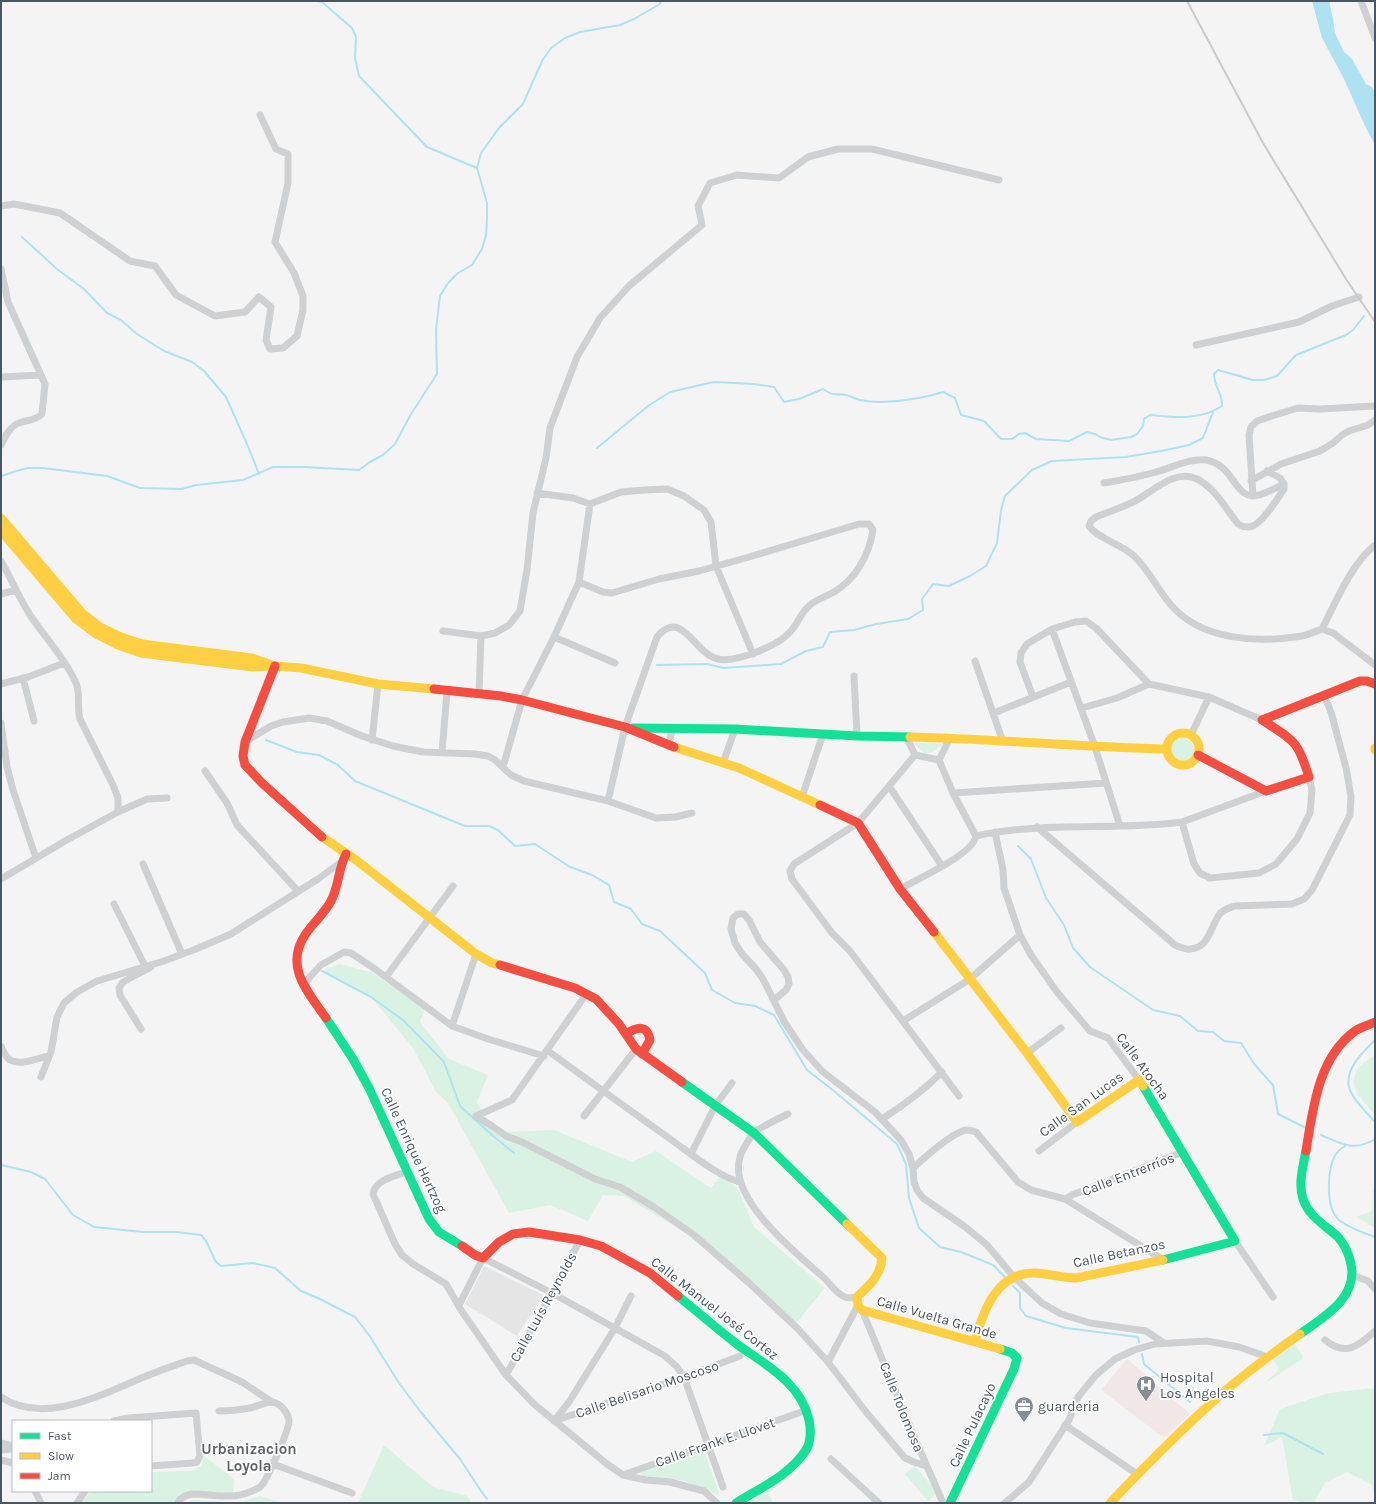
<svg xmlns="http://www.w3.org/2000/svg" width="1376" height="1504" font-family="Karla,sans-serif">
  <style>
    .education { fill: #e6e5e6 }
    .medical { fill: #f1e7e6 }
    .green { fill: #d9f2e3 }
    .water { fill: #aee2f0 }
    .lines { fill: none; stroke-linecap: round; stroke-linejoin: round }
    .stream { stroke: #aee2f0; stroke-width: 2 }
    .street { stroke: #ced0d2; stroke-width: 7 }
    .fast { stroke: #16e098; stroke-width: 9 }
    .slow { stroke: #ffcf43; stroke-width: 9 }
    .jam { stroke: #f24e42; stroke-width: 9 }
    .rail { stroke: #c9cacc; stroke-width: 2 }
    .labels { text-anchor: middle; stroke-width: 3.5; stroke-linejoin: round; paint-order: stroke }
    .street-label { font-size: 14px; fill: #4a5661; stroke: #fff }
    .poi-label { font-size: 14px; fill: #4a5661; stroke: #fff; text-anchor: start }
    .neighbourhood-label { font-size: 15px; font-weight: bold; fill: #5f6368; stroke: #fff }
  </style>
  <rect width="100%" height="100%" fill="#f4f4f4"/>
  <path class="education" d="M484,1266L543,1295L517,1336L465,1304Z"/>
  <path class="medical" d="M1127,1359L1190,1414L1164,1438L1101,1390Z"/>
  <path class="green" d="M1170 750a12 12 0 1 1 24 0a12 12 0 1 1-24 0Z
    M913,743L942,744C936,751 933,753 924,753Z
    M339,964L371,972L425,1009L420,1022L449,1059L488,1075L477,1102L489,1124L510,1132L554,1130L632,1162L656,1151L711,1188L722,1174L738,1189L754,1227L825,1288L793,1327L691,1236L624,1196L603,1195L588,1221L550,1205L509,1213L448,1103L436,1092L413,1048L371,997L322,971Z
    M1375,1055V1115C1364,1101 1346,1088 1358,1069C1361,1063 1370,1059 1375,1055Z
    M1375,1188V1228L1356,1217L1372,1211L1373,1191Z
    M1293,1342L1303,1356L1302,1359L1269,1381H1267L1277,1372L1278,1367L1272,1358Z
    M1375,1388V1494L1372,1485L1347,1472L1325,1483L1315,1500L1316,1503H1300L1299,1501L1293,1500L1282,1437L1264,1446L1280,1409L1329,1393Z
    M384,1445L433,1487L467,1496L472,1503H358Z
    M704,1451L720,1496C707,1490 693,1483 679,1480C669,1478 647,1481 640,1473Z
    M204,1456L234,1479L233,1494L194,1491L178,1503H81L91,1491H151V1472L191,1471L201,1466Z
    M915,1466L931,1485L935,1495L928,1501L905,1474Z
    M768,1492L773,1503H747Z
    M260,1496L282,1503H187L192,1500L239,1503Z"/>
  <path class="water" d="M1312,1H1329L1333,19L1335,33L1344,52L1352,59L1366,84L1372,87L1375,92V145L1365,126L1344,79L1322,38Z"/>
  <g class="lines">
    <path class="stream" d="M317,1L322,2L352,28L356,37L355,58L359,76L427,147L477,168
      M22,237L57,269L84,289L107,313L121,320L137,334L164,351L192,362L204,371L226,397L247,444L259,474
      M597,448L648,406L670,392L714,382L754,384L774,387L784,402L799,399L823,389C835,397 833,393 846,395C851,396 855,399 860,400C883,405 921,399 943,392L955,398L961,415L984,421L1001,439H1012L1019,434L1025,433L1036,439L1069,441L1087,432L1095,434L1100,437L1111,440L1131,437L1137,434L1143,426L1144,419L1150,415C1175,417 1199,421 1222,406C1223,394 1214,387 1214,374L1218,370L1253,380H1264L1277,376L1296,355L1346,335L1353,330L1364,316
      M2,476L13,472L27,468H43L107,476L140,488L182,489L196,485L243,480L273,467H304L359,470L370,462L383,455L395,444L411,414L437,374L436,330L440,296L448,283L458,273L472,265L482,249L486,235L487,220V203L477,168L481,153L499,128L523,104L542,61L551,48L565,38L580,32L620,25L634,19L660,4L661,1
      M657,665L707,664L723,668L781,664L806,651L823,647L830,632L854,630L876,624L908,619L923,610L922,599L933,584L949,586L970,576L986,566L997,543L1001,510L1005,496L1032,470L1052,461L1126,457L1161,451L1189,445L1203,438L1213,412
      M266,740L297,752L319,755L338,765L355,781L465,826H489L498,830L515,846L535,844L570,867L592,875L609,885L614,902L631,909L642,924L660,931L705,973L712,990L735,1003L755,1006L774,1015L807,1070L834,1091L897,1144L906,1164L909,1198L919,1228L940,1247L961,1252L993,1265L1005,1277
      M1018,846L1031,859L1046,898L1064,925L1073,948L1090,967L1153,1010L1180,1016L1198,1031L1213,1032L1224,1041L1241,1043L1255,1065L1273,1085L1278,1114L1306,1128
      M322,971L371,997L403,1020L444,1062L460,1106L492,1135L514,1153
      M1375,1040C1363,1052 1345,1068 1349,1087C1352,1099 1367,1113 1375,1122
      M1321,1135C1341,1144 1354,1152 1375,1139
      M1345,1146C1342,1148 1338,1151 1336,1154C1327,1168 1325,1208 1339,1220C1346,1226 1366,1234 1375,1237
      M1,1165L31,1172L45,1179L73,1215L94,1227L143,1232H177L201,1235L206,1241L216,1262L221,1266L253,1263L275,1268L301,1291L318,1298L355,1317L369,1335L399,1383L420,1411L460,1459L481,1491L487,1499
      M1013,1286L1020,1293V1308L1026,1316L1066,1328L1138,1337L1139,1342
      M1142,1354L1144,1364L1190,1402
      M1264,1435L1283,1433L1323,1454"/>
    <path class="street" d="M1361,1L1375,38
      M1,206L14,204L60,213L130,261L155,266L176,295L215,316L245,312L259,297L271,307L266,340L270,349L283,348L297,336L303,310V296L294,273L275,242L288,183V154L276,149L260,115
      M1,269L8,302L45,384L42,414C33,422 29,419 19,423C10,426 5,437 1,445
      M1196,345L1299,322L1332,306L1359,297
      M1,377L41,375
      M1267,471L1280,478L1284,484V489C1277,499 1264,521 1253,526C1248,528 1243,527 1238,524C1226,509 1215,488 1197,479C1174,468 1152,493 1133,502C1121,508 1108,512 1096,517L1091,521L1089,526C1098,539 1122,544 1134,556C1149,570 1158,590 1171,605C1202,641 1258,643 1302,636C1309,635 1316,631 1322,629L1333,633L1375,665
      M1251,481L1281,464L1320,451L1333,443L1342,435L1349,431L1368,425L1375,420
      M1104,483C1122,480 1139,477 1156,472C1172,468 1189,458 1206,460C1232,464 1235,496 1253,496C1263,496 1275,488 1284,484
      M537,493L573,498L590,504
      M1253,496L1249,435L1251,427L1257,421L1278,414L1298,408L1320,409L1375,406
      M1,561C11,578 19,598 30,615C44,636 68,662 77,686C80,697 77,708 80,719L113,785L118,798V812
      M579,582L590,504L621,492L644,490L667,489L684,496L704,510L711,522L716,566L753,654
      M1,594L16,590
      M1052,629L1095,747L1120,826
      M1322,629C1336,602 1351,564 1375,545
      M443,631L481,636L479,694
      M481,636L495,633L509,625L520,611L527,570L533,513L546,458L550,428L577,357L600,318L629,286L702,225L698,206L710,183L737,175L779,178L808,157L838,149H872L999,180
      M554,637L615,663
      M975,661L1003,742
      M854,676L857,736
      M23,678L34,721
      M1,684L28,677L64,663
      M1033,697L1020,662L1021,653L1027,644L1052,629L1075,622L1086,621L1096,628L1149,684L1209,697L1262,720
      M1082,708L1117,698L1149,684
      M994,713L1071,682
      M1,723L7,767L13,790L36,858
      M1191,735L1209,697
      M906,736L915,755
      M372,740L378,684
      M245,742L271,726L283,722L309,718L327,721L362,736L393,746L423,752L475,754L488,756L495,760L511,775L524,781L608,801L625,727L657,637C682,607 694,654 718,659C735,663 778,646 790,632C798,624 801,612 810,605C817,599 825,597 834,592C856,579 869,555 873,530L869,524H859L749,557L699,571L659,579L612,593L603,592L579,582L554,637L522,700L503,767
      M669,746L672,729
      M442,752L447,692
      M939,760L950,738
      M723,763L735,729
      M205,771L227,803L237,825L298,891
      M889,786L942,866
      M953,793L1106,783
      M802,797L823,734
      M608,801L656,818L675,817L692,813
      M1182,822L1194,864L1200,873L1210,878L1259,873L1276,864L1297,839L1310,813L1312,790L1309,777
      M1037,827L1175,945C1180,947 1186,950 1190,949C1209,948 1210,928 1219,915C1222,910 1229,908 1235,906L1292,904L1304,899L1312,890L1350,815L1351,796L1346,768L1331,712L1324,695
      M995,832L1003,870L1004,888L1020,935L1031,955L1057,992L1090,1031L1108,1038L1139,1080
      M976,836C1045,821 1113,831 1182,822L1266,791
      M143,864L182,954
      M1,879L65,841L118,812L147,799L167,798
      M900,889C918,879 961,859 972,844C974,842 975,839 976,836
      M114,904L145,966
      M386,977L453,886
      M305,986L309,978L321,965L344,952L351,953L375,969L452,1026L488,1039L544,1056
      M774,1000L786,990L789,984L788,977L784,970L760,942L749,920L744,914H738L733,918L731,929L735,943L742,954L756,969L763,979L785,1023L803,1050L823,1072L875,1112L901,1140L909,1154L913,1168L914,1182L917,1190L923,1198L964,1226L987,1245L1014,1277L1042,1303L1061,1314L1090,1323L1146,1331L1164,1343
      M903,1021L970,979L1020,935
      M452,1026L476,954
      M141,1029L120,995L119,988L123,982L151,967
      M1,1046C3,1051 6,1057 10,1060C21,1066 38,1058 49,1056
      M547,1050C589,1081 631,1111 673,1141C691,1154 719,1177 740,1182
      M1027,1053L1061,1028
      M41,1077L51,1052L57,1017L64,1003L77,992L97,981L164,961L196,949L231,934L318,879L340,863
      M959,1096L850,951L832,933L792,879L790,871L794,864L858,823L915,755L939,760L953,793L976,836
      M788,1114C780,1118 760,1127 754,1133C750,1137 741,1152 740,1157C727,1198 796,1253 823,1277C830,1283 836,1294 845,1297C848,1299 853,1297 857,1297
      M476,1116L492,1126L506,1136L522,1142L595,1179L620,1187L654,1207L694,1235L748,1282L798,1329L828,1362L866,1412L905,1458L914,1462L926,1466
      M476,1116L512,1100L587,993
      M584,1116L636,1049
      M882,1119C904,1105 923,1091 942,1072
      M1039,1151L1077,1122
      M691,1154L715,1106L732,1083
      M913,1168C925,1157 951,1133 966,1130C970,1130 972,1131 976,1132L1018,1182L1031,1190L1065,1199L1162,1259
      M406,1172C395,1176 375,1180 373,1194L395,1244L402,1255L413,1264L446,1284L461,1310L506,1375L534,1404L607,1464L623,1475L646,1480L670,1482L704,1491L717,1503
      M1065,1199L1072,1195L1183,1152
      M1235,1241L1273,1297
      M1352,1275L1368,1281L1375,1289
      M459,1305L483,1258L552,1293L665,1356L677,1367L684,1377L723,1487
      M862,1310L916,1441L943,1503
      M1325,1340C1346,1357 1358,1346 1375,1331
      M828,1362L858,1305
      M506,1375L552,1293L580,1240
      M1,1397C43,1426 103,1394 144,1377C158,1371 173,1366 187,1361L194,1360L242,1382L272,1402
      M114,1421L128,1418L196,1413L200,1456L197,1462L192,1463L151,1466
      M554,1421L684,1377L740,1356
      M554,1421L569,1402L615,1328L631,1296
      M1065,1425L1137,1474
      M1,1443L13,1446
      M1,1450L13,1449
      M831,1459L879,1503
      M1,1460L13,1463
      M273,1464L352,1493
      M623,1475L807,1410
      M35,1491L41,1503
      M77,1503L85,1491
      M178,1503C180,1497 186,1496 191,1494C219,1494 234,1502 260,1487C266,1483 290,1428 289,1420C288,1413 281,1404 273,1402C266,1401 257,1407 250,1408C239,1410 229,1411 219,1411
      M1005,1503L1029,1482L1069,1420L1078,1397L1096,1375L1115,1359L1134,1350L1155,1344L1207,1341L1239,1347L1268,1357"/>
    <path class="fast" d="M633,728L735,729L857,736L910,737
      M326,1018L353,1059L369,1088L429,1219L439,1232L462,1246
      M682,1082L754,1133L847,1224
      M1143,1086L1235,1241L1163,1260
      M678,1296C698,1312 717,1329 738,1345C766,1365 801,1383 809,1420C811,1429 811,1442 806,1450C790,1475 760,1488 736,1503
      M1300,1334C1324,1317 1358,1298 1351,1264C1349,1254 1345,1245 1338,1237C1325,1225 1309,1217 1303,1199C1298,1184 1303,1166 1306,1151
      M950,1503L1014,1369L1017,1358L1012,1353L1000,1349"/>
    <path class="slow" d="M1,518L82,613L100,627L121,637L142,644L252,658L275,666
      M1,531L76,619L96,634L118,645L141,653L253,667L268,666
      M275,666L301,668L378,684L434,689
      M1167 749a16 16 0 1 1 32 0a16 16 0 1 1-32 0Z
      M910,737C996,739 1081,747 1166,749
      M674,747L739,768L820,805
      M1375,748V750
      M322,837L356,860L476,954L492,963L500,965
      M934,932L1027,1053L1077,1122L1139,1080L1143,1086
      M847,1224L882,1258C881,1275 869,1286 857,1297L858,1305L862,1310L1000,1349
      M975,1341C983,1311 997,1271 1036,1273C1050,1274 1062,1278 1076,1278L1163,1260
      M1110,1503C1149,1462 1189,1421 1232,1385C1254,1367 1277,1350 1300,1334"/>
    <path class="jam" d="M275,666L245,742L243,756L245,765L262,783L322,837
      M434,689L501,696L522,700L625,727L674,747
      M1262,720L1360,681H1367L1375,684
      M1198,755L1266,791L1309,777C1297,739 1294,741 1262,720
      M820,805L858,823L900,889L934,932
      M500,965L575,988L596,999L619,1024L636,1049L682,1082
      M326,1018C308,992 284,967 305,935C313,923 324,914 331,901C339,886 338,869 346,854
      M626,1034C637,1027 647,1024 650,1040L642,1054
      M1306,1151C1313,1108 1318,1058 1355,1031C1361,1027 1369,1025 1375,1022
      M462,1246L475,1255L483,1258L499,1242L513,1234L529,1232L580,1240L601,1246L650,1273L678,1296"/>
    <path class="rail" d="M1187,1L1263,143L1346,279L1375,322"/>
  </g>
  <defs>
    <g id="hospital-pin" transform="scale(1)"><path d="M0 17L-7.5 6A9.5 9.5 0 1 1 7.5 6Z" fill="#868d94" stroke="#fff"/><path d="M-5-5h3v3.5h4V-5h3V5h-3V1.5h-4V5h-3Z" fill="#fff"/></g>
    <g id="office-pin" transform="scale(1)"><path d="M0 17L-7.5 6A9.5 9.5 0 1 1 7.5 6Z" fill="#868d94" stroke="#fff"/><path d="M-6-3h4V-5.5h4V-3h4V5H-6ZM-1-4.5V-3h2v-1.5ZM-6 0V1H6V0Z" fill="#fff"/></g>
  </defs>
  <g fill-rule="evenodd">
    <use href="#hospital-pin" x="1146" y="1385"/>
    <use href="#office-pin" x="1024" y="1406"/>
  </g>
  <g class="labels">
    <g class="street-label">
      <text transform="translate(1143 1066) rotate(54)" y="5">Calle Atocha</text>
      <text transform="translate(1081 1104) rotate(-36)" y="5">Calle San Lucas</text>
      <text transform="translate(414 1150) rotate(65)" y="5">Calle Enrique Hertzog</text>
      <text transform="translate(1128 1174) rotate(-21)" y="5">Calle Entrerríos</text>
      <text transform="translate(1119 1253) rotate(-12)" y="5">Calle Betanzos</text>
      <text transform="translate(543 1307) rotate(-61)" y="5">Calle Luís Reynolds</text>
      <text transform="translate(715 1308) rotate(38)" y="5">Calle Manuel José Cortez</text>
      <text transform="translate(937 1317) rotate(16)" y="5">Calle Vuelta Grande</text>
      <text transform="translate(647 1389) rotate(-19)" y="5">Calle Belisario Moscoso</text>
      <text transform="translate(902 1407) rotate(68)" y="5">Calle Tolomosa</text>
      <text transform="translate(972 1425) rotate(-65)" y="5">Calle Pulacayo</text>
      <text transform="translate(715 1442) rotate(-19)" y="5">Calle Frank E. Llovet</text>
    </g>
    <g class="poi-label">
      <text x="1160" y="1382">Hospital<tspan x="1160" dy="16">Los Angeles</tspan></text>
      <text x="1038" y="1411">guarderia</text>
    </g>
    <g class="neighbourhood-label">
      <text x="249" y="1454">Urbanizacion<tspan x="249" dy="17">Loyola</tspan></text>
    </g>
  </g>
  <rect width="1376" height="1504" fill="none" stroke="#4a5661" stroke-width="4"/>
  <rect x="12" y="1420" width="140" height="72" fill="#ffffff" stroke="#b7bbc0"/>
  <rect x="20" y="1433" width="20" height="6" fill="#16e098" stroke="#b7bbc0"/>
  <text x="48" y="1440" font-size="12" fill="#4a5661">Fast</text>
  <rect x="20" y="1453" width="20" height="6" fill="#ffcf43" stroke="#b7bbc0"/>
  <text x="48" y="1460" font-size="12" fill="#4a5661">Slow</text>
  <rect x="20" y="1473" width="20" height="6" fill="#f24e42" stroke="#b7bbc0"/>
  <text x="48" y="1480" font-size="12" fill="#4a5661">Jam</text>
</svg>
